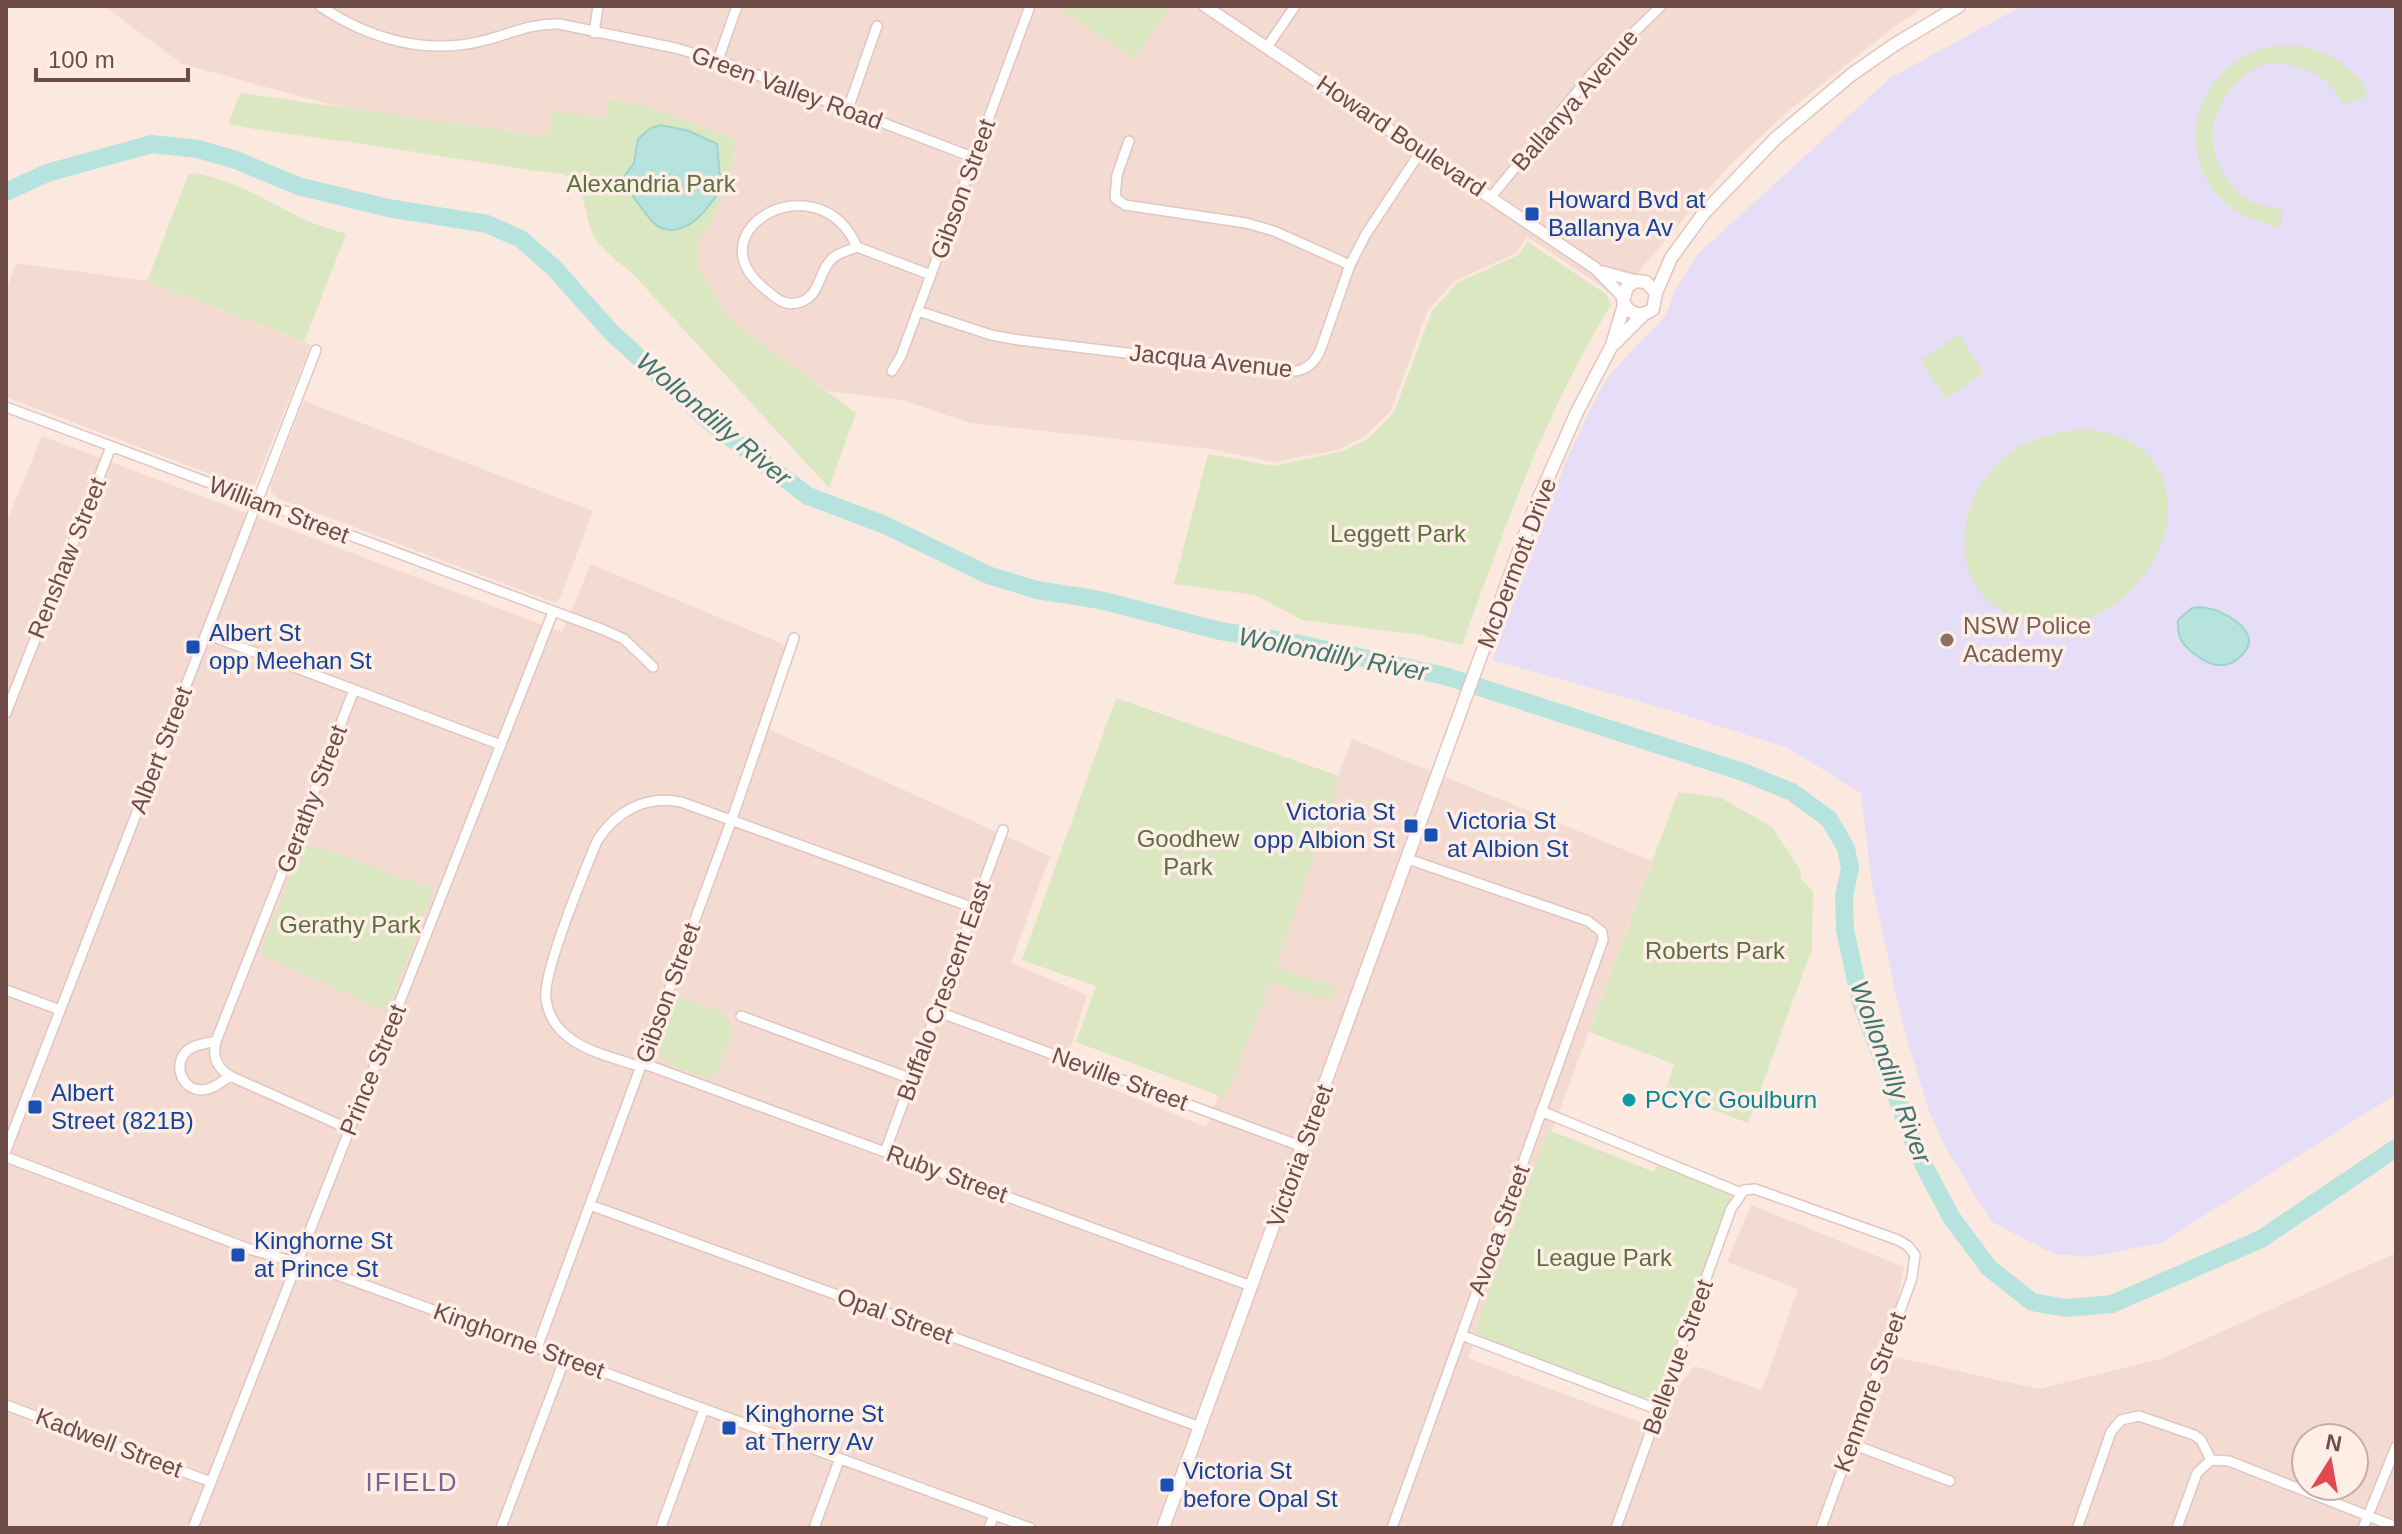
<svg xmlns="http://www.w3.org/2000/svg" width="2402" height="1534" font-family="Helvetica,sans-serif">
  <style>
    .residential { fill: #f4dbd2; fill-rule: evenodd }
    .education { fill: #e6ddf7 }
    .green { fill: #dbe7c0 }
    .water { fill: #b6e3dd; stroke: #9dd4cd; stroke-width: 2 }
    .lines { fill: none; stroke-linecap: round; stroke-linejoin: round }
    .river { stroke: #b6e3dd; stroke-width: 18 }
    .minor-casing { stroke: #e0c5c0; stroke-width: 12 }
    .tertiary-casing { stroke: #e0c5c0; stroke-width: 14 }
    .secondary-casing { stroke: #e5c4bd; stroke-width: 15 }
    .minor { stroke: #fff; stroke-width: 9 }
    .tertiary { stroke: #fff; stroke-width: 11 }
    .secondary { stroke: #fff; stroke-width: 12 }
    .transit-dot { fill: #1a4fb4; stroke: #feeee6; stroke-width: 3 }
    .education-dot { fill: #8d6e63; stroke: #feeee6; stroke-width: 3 }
    .culture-dot { fill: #0f9aa8; stroke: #feeee6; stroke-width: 3 }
    .labels { text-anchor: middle; stroke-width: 7; stroke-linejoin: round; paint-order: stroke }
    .street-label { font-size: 24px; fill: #704c49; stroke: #feeee6 }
    .park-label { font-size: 24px; fill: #5b703f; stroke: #feeee6 }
    .transit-label { font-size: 24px; fill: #164399; stroke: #feeee6; text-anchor: start }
    .education-label { font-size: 24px; fill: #785e54; stroke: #feeee6; text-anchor: start }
    .culture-label { font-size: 24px; fill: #0d838f; stroke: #feeee6; text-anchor: start }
    .water-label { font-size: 26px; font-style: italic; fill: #3e7670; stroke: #feeee6 }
    .neighbourhood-label { font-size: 26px; letter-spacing: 2px; fill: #766493; stroke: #feeee6 }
  </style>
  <rect width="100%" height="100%" fill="#fbe9e0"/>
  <path class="residential" d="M104,6H1926L1891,29L1786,113L1727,168L1617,297L1527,237L1516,253L1455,281L1428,310L1391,411L1365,436L1338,450L1273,462L1210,449L970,423L902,400L827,391L730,320L697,266L699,241L710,226L729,181L736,139L646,106L610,98L606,118L546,136L343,108L182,64Z
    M16,263L147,281L311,345L255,484L242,486L6,397V290Z
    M304,401L593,511L561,596L555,603L277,498L271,492V484Z
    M42,436L562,632L590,566L593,565L795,649L762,726L1050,856L1011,963L1087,995L1064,1069L1206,1127L1352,739L1652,861L1468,1358L1645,1424L1695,1366L1762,1390L1798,1289L1727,1262L1751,1205L1904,1267L1887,1355L2038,1389L2163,1358L2396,1253V1528H6V523ZM2306,1438H2354V1486H2306Z"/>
  <path class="education" d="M2022,6H2396V1094L2161,1243L2089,1257L2054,1254L1992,1222L1948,1152L1929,1111L1903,1026L1872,885L1861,793L1788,748L1669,710L1492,660L1566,461L1592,406L1608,376L1666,315L1675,291L1698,254L1890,78Z"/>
  <path class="green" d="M1057,6H1170L1134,59Z
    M2274,46C2284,46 2295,45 2305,47C2329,52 2361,72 2368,96L2344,104C2329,79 2309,66 2280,64C2274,64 2267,63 2262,65C2224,82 2200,129 2220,167C2225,178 2232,188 2242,196C2253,204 2269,207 2283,210L2280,228C2258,222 2236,215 2220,198C2169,145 2204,56 2274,46Z
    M240,93L546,136L553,111L606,118L609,98L646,106L736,139L729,181L710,226L699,241L697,266L730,320L856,413L829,488L631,272C616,260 594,245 589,224C584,205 583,185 564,174C492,166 422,152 350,142C309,136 269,133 228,124Z
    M189,173C225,176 262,197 293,214C310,223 328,228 346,234L304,342L147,281Z
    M1528,242L1606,294L1611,305C1545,412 1505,527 1462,645L1420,635L1302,620L1255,595L1174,584L1208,454L1274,466L1343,451L1368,439L1394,412L1432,311L1457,283L1518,255Z
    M1959,335L1984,373L1946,399L1920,361Z
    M2081,429C2236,440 2161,642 2036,623C1952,610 1945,517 1998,463C2020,441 2050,433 2081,429Z
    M1116,698L1339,776L1334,790L1338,792L1275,967L1337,988L1330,1001L1270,983L1225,1098L1076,1042L1096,986L1022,960Z
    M1678,792L1721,798L1772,827L1800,869L1801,879L1813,891L1812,949L1748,1123L1665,1092L1674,1064L1589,1032Z
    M303,844L331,851L434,890L387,1012L260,954Z
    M676,995L727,1014L729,1024L734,1028L714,1079C696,1073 657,1068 658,1044Z
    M1548,1132H1554L1654,1172L1658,1162L1732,1193L1658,1392L1654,1397L1642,1398L1483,1340L1477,1333V1324Z"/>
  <path class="water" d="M661,125L689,131L717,144L721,189C709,207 688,238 661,228C654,226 647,215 643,210C636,200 627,190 624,177L634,163L638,139L651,128Z
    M2200,607C2216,608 2242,620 2248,636C2253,650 2234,665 2222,665C2211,666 2201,659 2193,653C2181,643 2177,636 2178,620L2192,608Z"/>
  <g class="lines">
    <path class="river" d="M6,192L47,173L152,144L198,149L236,160L298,186L388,208L487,224L521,239L554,268L612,333L715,426L808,496L885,525L988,575L1037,590L1100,600L1220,631L1291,642L1445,676L1743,772L1792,792L1829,819L1846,848L1850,868L1844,896L1845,930L1861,1003L1919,1156L1951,1217L1989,1268L2032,1302L2067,1308L2112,1304L2261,1239L2396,1148"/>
    <g class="minor-casing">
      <path id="minor" d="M320,6C369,39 427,56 486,40C512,33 532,23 559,24L675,48L718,60L975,158
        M594,33L598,6
        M1267,47L1295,6
        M718,60L737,6
        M848,109L877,26
        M1129,141L1117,175L1115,198L1125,205L1246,223L1274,231L1350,265
        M1491,197L1595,70L1661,6
        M857,247C849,250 841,252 834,257C818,269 821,299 797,303C784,306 774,297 765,289C691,230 819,159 857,247L931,275
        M918,311L991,335L1019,340L1275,371C1296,373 1310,372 1320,351L1350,265L1366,234L1421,151
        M892,371L901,356L1030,6
        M6,407L604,630L624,639L653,667
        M206,634L501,745
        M6,713L111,447
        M6,990L60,1010
        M936,1011L1303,1147
        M741,1016L912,1079
        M216,1041C208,1043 198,1044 191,1048C169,1061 182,1096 208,1089C216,1087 223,1081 230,1076
        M642,1063L1251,1286
        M641,1067C618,1059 586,1052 567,1036C556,1027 548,1014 546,999C542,974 585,870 597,841C616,811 646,795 681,802L974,908
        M1541,1111L1741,1193
        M349,1129L230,1076C217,1068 212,1057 216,1041L354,690
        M6,1150L316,350
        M885,1152L1003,830
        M6,1157L252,1250L321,1269L1030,1528
        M590,1205L1200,1427
        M1461,1335L1659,1410
        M537,1348L732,819L794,638
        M6,1405L211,1482
        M1852,1444L1950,1481
        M2211,1460L2229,1461L2396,1527
        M2078,1526L2111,1432L2121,1420L2139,1416L2194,1435L2201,1440L2211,1460
        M661,1527L704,1409
        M193,1528L553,612
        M501,1528L565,1358
        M814,1528L840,1458
        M989,1528L994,1515
        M1392,1528L1603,940L1602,932L1588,921L1408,859
        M1616,1528L1731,1209L1744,1190L1755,1189L1898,1240L1908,1246L1915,1255L1912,1278L1821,1528
        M2177,1528L2197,1473L2211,1460
        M2363,1528L2396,1447"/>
    </g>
    <g class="tertiary-casing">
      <path id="tertiary" d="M1205,6L1595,268L1623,297
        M1603,272L1636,281"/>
    </g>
    <g class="secondary-casing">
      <path id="secondary" d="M1656,293L1646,282L1636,281L1627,287L1623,301C1629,315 1641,318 1653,309L1656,293L1671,258L1704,213L1776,138L1851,75L1894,45L1959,6
        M1614,344L1643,315
        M1163,1528L1535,507L1577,412L1612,345L1624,305"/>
    </g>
    <use href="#minor" class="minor"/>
    <use href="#tertiary" class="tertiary"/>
    <use href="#secondary" class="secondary"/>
  </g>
  <g class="transit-dot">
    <rect x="1524" y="206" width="16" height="16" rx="4"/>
    <rect x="185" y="639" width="16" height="16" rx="4"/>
    <rect x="1403" y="818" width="16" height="16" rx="4"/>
    <rect x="1423" y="827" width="16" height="16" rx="4"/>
    <rect x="27" y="1099" width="16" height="16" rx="4"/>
    <rect x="230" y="1247" width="16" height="16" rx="4"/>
    <rect x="721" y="1420" width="16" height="16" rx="4"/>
    <rect x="1159" y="1477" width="16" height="16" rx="4"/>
  </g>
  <circle class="education-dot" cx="1947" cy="640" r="8"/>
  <circle class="culture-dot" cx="1629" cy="1100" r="8"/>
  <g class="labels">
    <g class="street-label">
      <text transform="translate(787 88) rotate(20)" y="8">Green Valley Road</text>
      <text transform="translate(1575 100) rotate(-49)" y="8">Ballanya Avenue</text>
      <text transform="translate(1401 136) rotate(34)" y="8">Howard Boulevard</text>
      <text transform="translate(963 189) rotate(-70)" y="8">Gibson Street</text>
      <text transform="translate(1211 361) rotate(6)" y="8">Jacqua Avenue</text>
      <text transform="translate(279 510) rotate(21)" y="8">William Street</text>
      <text transform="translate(67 558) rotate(-68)" y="8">Renshaw Street</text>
      <text transform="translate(1517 563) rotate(-69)" y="8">McDermott Drive</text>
      <text transform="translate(161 750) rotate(-69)" y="8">Albert Street</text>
      <text transform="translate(312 799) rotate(-69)" y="8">Gerathy Street</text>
      <text transform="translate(944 991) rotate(-70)" y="8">Buffalo Crescent East</text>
      <text transform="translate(668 993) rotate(-70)" y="8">Gibson Street</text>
      <text transform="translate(373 1070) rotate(-68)" y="8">Prince Street</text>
      <text transform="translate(1120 1079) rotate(20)" y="8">Neville Street</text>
      <text transform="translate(1300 1156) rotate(-70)" y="8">Victoria Street</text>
      <text transform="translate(947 1174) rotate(20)" y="8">Ruby Street</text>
      <text transform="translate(1499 1230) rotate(-70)" y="8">Avoca Street</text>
      <text transform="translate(895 1316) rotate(20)" y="8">Opal Street</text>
      <text transform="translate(519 1341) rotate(20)" y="8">Kinghorne Street</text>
      <text transform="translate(1678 1357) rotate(-70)" y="8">Bellevue Street</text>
      <text transform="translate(1870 1392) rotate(-70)" y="8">Kenmore Street</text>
      <text transform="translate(109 1443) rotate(21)" y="8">Kadwell Street</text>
    </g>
    <g class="park-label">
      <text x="651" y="192">Alexandria Park</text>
      <text x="1398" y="542">Leggett Park</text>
      <text x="1188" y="847">Goodhew<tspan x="1188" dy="28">Park</tspan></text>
      <text x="350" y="933">Gerathy Park</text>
      <text x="1715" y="959">Roberts Park</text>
      <text x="1604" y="1266">League Park</text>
    </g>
    <g class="transit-label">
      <text x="1548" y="208">Howard Bvd at<tspan x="1548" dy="28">Ballanya Av</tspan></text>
      <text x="209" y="641">Albert St<tspan x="209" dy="28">opp Meehan St</tspan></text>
      <text x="1395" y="820" text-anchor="end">Victoria St<tspan x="1395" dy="28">opp Albion St</tspan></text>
      <text x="1447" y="829">Victoria St<tspan x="1447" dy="28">at Albion St</tspan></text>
      <text x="51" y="1101">Albert<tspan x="51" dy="28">Street (821B)</tspan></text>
      <text x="254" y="1249">Kinghorne St<tspan x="254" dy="28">at Prince St</tspan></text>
      <text x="745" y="1422">Kinghorne St<tspan x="745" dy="28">at Therry Av</tspan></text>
      <text x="1183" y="1479">Victoria St<tspan x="1183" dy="28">before Opal St</tspan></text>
    </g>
    <g class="education-label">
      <text x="1963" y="634">NSW Police<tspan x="1963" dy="28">Academy</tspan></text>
    </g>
    <g class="culture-label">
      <text x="1645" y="1108">PCYC Goulburn</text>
    </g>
    <g class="water-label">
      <text transform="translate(714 419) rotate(40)" y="9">Wollondilly River</text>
      <text transform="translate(1333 654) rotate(11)" y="9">Wollondilly River</text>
      <text transform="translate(1891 1072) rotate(70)" y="9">Wollondilly River</text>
    </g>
    <g class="neighbourhood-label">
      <text x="412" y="1491">IFIELD</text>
    </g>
  </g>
  <rect width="2402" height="1534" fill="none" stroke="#704c49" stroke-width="16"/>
  <g transform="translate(2330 1462) rotate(11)"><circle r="38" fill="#feeee6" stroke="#c5ada7" stroke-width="2"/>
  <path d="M0-6L14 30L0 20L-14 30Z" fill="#e14951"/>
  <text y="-12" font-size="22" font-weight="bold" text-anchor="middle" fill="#704c49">N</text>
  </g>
  <path d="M36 68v12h152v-12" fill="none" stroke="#704c49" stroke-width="4"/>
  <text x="48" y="68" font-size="24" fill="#704c49" stroke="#feeee6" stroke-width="6" paint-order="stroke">100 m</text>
</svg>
